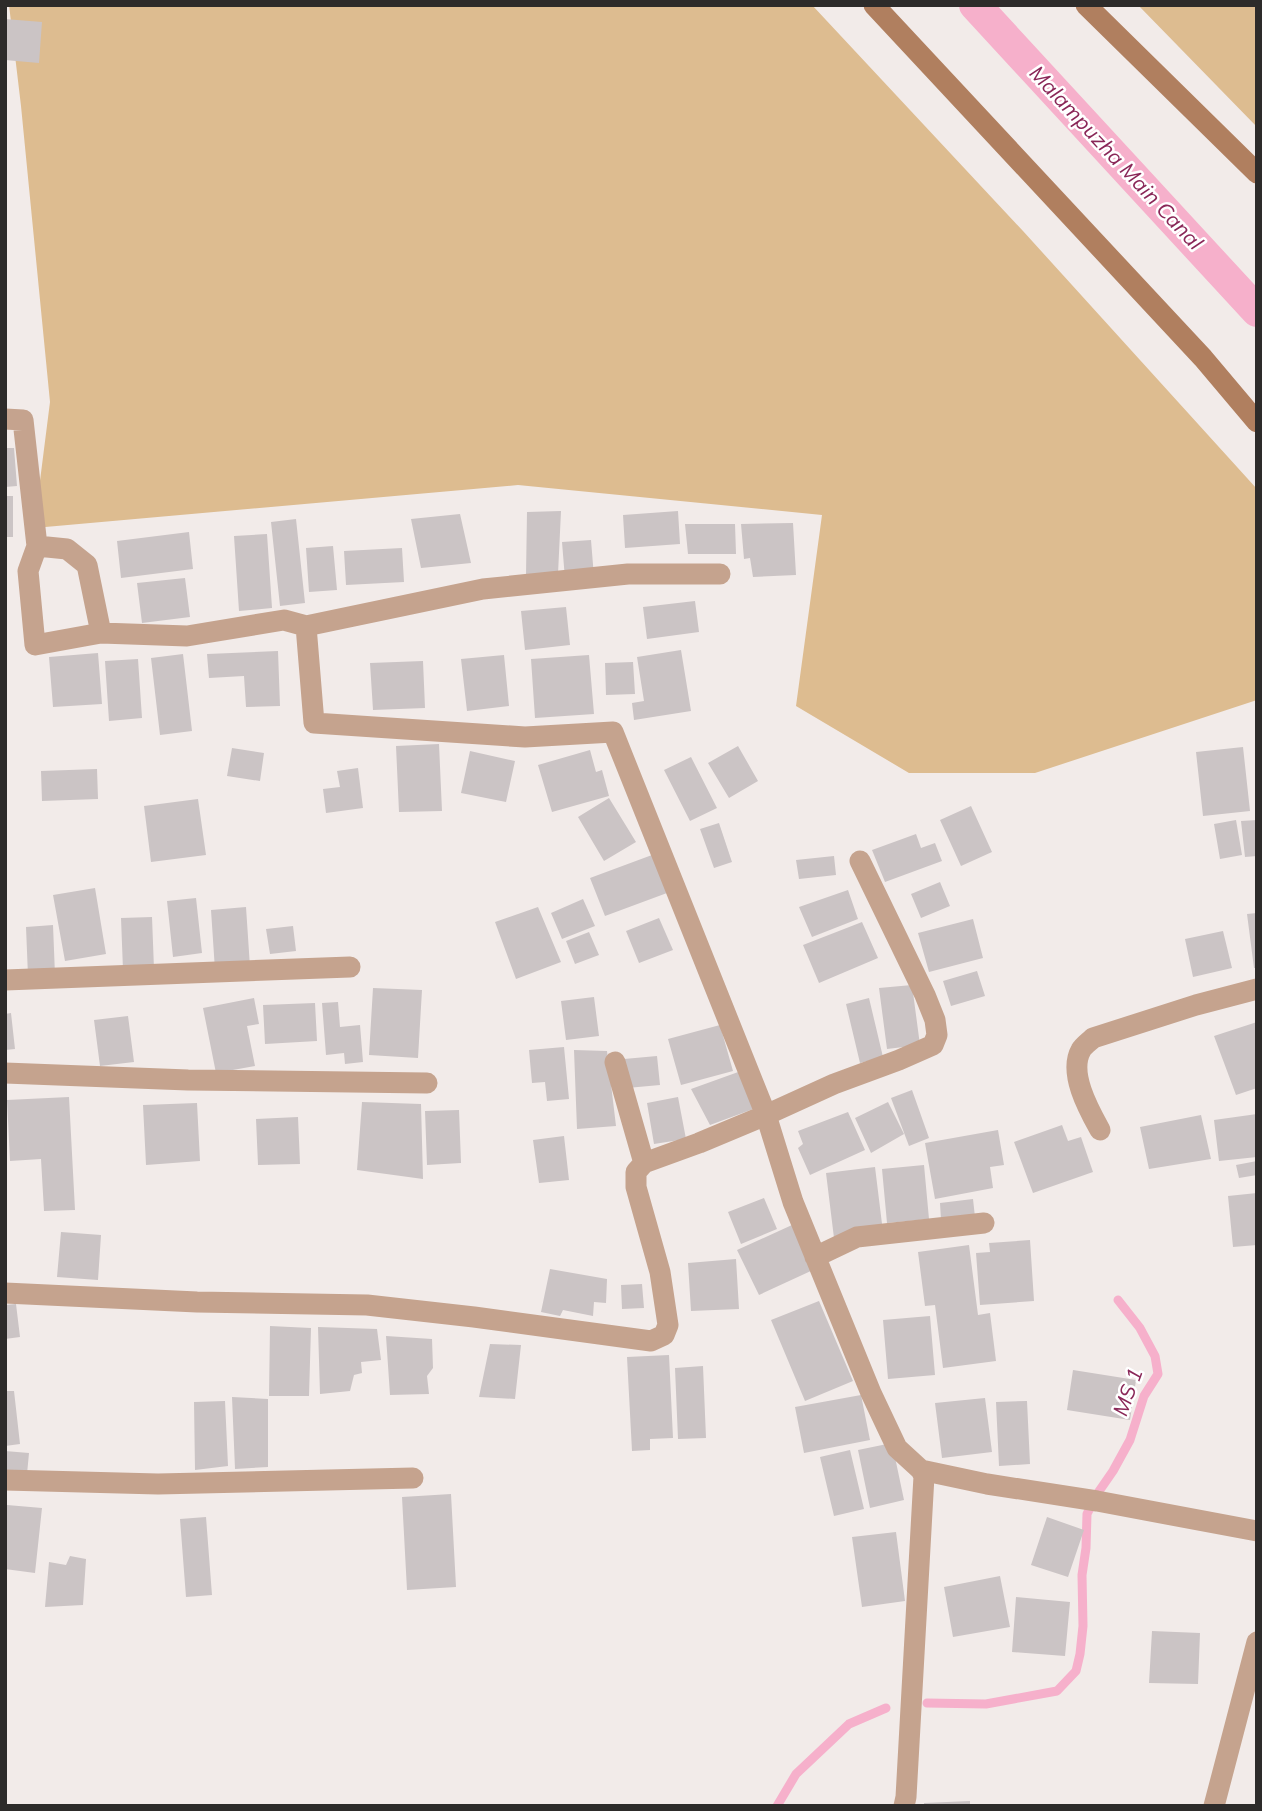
<svg xmlns="http://www.w3.org/2000/svg" width="1262" height="1811" font-family="Mulish,sans-serif">
  <style>
    .green { fill: #ddbc90 }
    .lines { fill: none; stroke-linecap: round; stroke-linejoin: round }
    .stream { stroke: #f6b0cb; stroke-width: 9 }
    .canal { stroke: #f6b0cb; stroke-width: 32 }
    .building { fill: #cbc4c5 }
    .street { stroke: #c5a38e; stroke-width: 21 }
    .secondary { stroke: #b07f5f; stroke-width: 21 }
    .labels { text-anchor: middle; stroke-width: 5; stroke-linejoin: round; paint-order: stroke }
    .water-label { font-size: 21px; font-style: italic; fill: #8a2758; stroke: #fff }
  </style>
  <rect width="100%" height="100%" fill="#f2ebe9"/>
  <path class="green" d="M9,5H812L1023,231L1257,489V700L1035,773H909L796,706L822,515L518,485L34,528L50,402L21,106Z
    M1138,5H1257V127Z"/>
  <g class="lines">
    <path class="stream" d="M1095,1497L1113,1471L1130,1440L1144,1396L1158,1374L1155,1356L1140,1328L1118,1300
      M927,1703L986,1704L1057,1691L1076,1671L1080,1654L1083,1626L1082,1575L1086,1548L1087,1514L1090,1508
      M777,1806L796,1774L849,1724L886,1708"/>
    <path class="canal" d="M975,5L1257,311"/>
  </g>
  <path class="building" d="M5,19L42,22L39,63L5,60Z
    M5,448H14L17,486L5,487Z
    M5,496H13V537H5Z
    M561,511L558,574L526,575L527,512Z
    M678,511L680,544L625,548L623,515Z
    M460,514L471,563L421,568L411,519Z
    M296,519L305,603L280,606L271,522Z
    M793,523L796,575L753,577L750,558L744,559L741,524Z
    M685,524H735L736,554H688Z
    M189,532L193,569L121,578L117,541Z
    M267,534L272,608L239,611L234,536Z
    M591,540L594,577L565,579L562,542Z
    M333,546L337,590L309,592L306,548Z
    M402,548L404,582L346,585L344,551Z
    M185,578L190,617L142,623L137,583Z
    M695,601L699,632L647,639L643,607Z
    M566,607L570,645L525,650L521,611Z
    M681,650L691,711L634,720L632,703L644,701L637,657Z
    M278,651L280,706L246,707L244,676L209,678L207,654Z
    M98,653L102,704L53,707L49,657Z
    M183,654L192,731L160,735L151,658Z
    M504,655L509,706L467,711L461,659Z
    M589,655L594,714L535,718L531,659Z
    M138,659L142,718L109,721L105,661Z
    M423,661L425,708L373,710L370,663Z
    M633,662L635,694L606,695L605,663Z
    M439,744L442,811L399,812L396,746Z
    M738,746L758,781L729,798L708,763Z
    M1243,747L1250,811L1203,816L1196,752Z
    M232,748L264,753L260,781L227,776Z
    M590,750L596,772L602,770L609,796L552,812L538,765Z
    M470,751L515,761L506,802L461,793Z
    M691,757L717,808L690,821L664,770Z
    M358,768L363,808L326,813L323,789L340,787L337,771Z
    M97,769L98,799L42,801L41,771Z
    M609,798L636,842L604,861L578,817Z
    M198,799L206,855L151,862L144,806Z
    M971,806L992,852L961,866L940,820Z
    M1236,820L1242,855L1220,859L1214,824Z
    M1257,820V856L1245,857L1241,821Z
    M719,823L732,862L714,868L700,829Z
    M916,834L921,848L935,843L942,861L885,882L872,850Z
    M652,855L667,893L605,916L590,878Z
    M834,856L836,875L799,879L796,860Z
    M940,882L950,906L921,918L911,894Z
    M95,888L106,954L65,961L53,895Z
    M848,890L858,919L812,937L799,907Z
    M196,898L202,953L173,957L167,901Z
    M583,899L595,926L562,939L551,913Z
    M246,907L250,967L215,970L211,910Z
    M538,907L561,962L516,979L495,922Z
    M1257,913V968H1254L1247,914Z
    M152,917L154,969L123,970L121,918Z
    M659,918L673,950L639,963L626,931Z
    M973,919L983,958L929,972L918,933Z
    M862,922L878,958L819,983L803,945Z
    M53,925L55,975L28,976L26,927Z
    M293,926L296,951L270,954L266,929Z
    M1223,931L1232,968L1193,977L1185,939Z
    M589,932L599,955L575,964L566,941Z
    M977,971L985,996L951,1006L943,981Z
    M912,985L920,1045L887,1049L879,988Z
    M373,988L422,990L418,1058L369,1055Z
    M594,997L599,1036L566,1040L561,1001Z
    M254,998L259,1024L247,1026L255,1066L216,1073L203,1008Z
    M869,998L883,1057L860,1063L846,1004Z
    M338,1002L340,1027L360,1025L363,1062L345,1064L344,1053L326,1055L322,1003Z
    M315,1003L317,1041L265,1044L263,1005Z
    M11,1013L15,1049L5,1050V1014Z
    M128,1016L134,1062L100,1066L94,1020Z
    M1257,1022V1088L1236,1095L1214,1036Z
    M720,1025L733,1071L681,1085L668,1039Z
    M564,1047L569,1099L547,1101L545,1082L532,1083L529,1050Z
    M574,1050L607,1051L616,1126L577,1129Z
    M657,1056L660,1085L627,1088L624,1059Z
    M741,1071L756,1108L710,1125L691,1089Z
    M912,1090L929,1138L909,1146L891,1098Z
    M69,1097L75,1210L44,1211L41,1159L10,1161L7,1100Z
    M678,1097L686,1139L654,1144L647,1103Z
    M362,1102L421,1104L423,1179L357,1170Z
    M888,1102L904,1134L871,1153L855,1118Z
    M197,1103L200,1161L146,1165L143,1105Z
    M459,1110L461,1163L427,1165L425,1111Z
    M848,1112L865,1150L810,1175L798,1148L803,1144L798,1131Z
    M1257,1114V1157L1219,1161L1214,1120Z
    M1201,1115L1211,1159L1149,1169L1140,1127Z
    M298,1117L300,1164L258,1165L256,1119Z
    M1062,1125L1068,1141L1081,1137L1093,1172L1033,1193L1014,1142Z
    M998,1130L1004,1165L990,1167L993,1188L935,1199L925,1143Z
    M564,1136L569,1180L539,1183L533,1140Z
    M1257,1161V1175L1239,1178L1236,1165Z
    M924,1165L929,1219L887,1223L882,1169Z
    M875,1167L883,1232L834,1238L826,1173Z
    M1257,1193V1245L1233,1247L1228,1196Z
    M764,1198L777,1229L741,1244L728,1212Z
    M973,1199L975,1217L941,1220L940,1203Z
    M792,1225L813,1270L759,1295L737,1250Z
    M61,1232L101,1235L98,1280L57,1277Z
    M1030,1240L1034,1301L980,1305L976,1253L990,1252L989,1243Z
    M969,1245L978,1315L990,1313L996,1361L943,1368L935,1305L925,1306L918,1252Z
    M736,1259L739,1309L691,1311L688,1263Z
    M550,1269L607,1279L606,1303L594,1302L593,1316L563,1310L560,1316L541,1312Z
    M642,1284L644,1308L622,1309L621,1285Z
    M819,1301L853,1381L805,1401L771,1320Z
    M16,1304L20,1337L5,1339V1305Z
    M930,1316L935,1375L888,1379L883,1320Z
    M270,1326L311,1328L309,1396H269Z
    M318,1327L377,1329L381,1360L361,1362L362,1373L354,1375L350,1391L320,1394Z
    M386,1336L432,1339L433,1368L427,1376L429,1394L390,1395Z
    M490,1344L521,1345L515,1399L479,1397Z
    M669,1355L673,1438L650,1439V1450L632,1451L627,1357Z
    M703,1366L706,1438L678,1439L675,1368Z
    M1073,1370L1136,1380L1130,1420L1067,1410Z
    M5,1391H14L20,1444L5,1446Z
    M861,1395L870,1440L804,1453L795,1407Z
    M232,1397L268,1399V1467L235,1469Z
    M985,1398L992,1452L942,1458L935,1403Z
    M225,1401L228,1466L195,1470L194,1402Z
    M1027,1401L1030,1464L999,1466L996,1402Z
    M892,1443L904,1500L870,1508L858,1450Z
    M850,1450L864,1509L834,1516L820,1457Z
    M5,1451L29,1453L27,1474L5,1472Z
    M451,1494L456,1587L407,1590L402,1497Z
    M7,1505L42,1508L35,1573L5,1569V1520Z
    M206,1517L212,1595L186,1597L180,1519Z
    M1047,1517L1084,1530L1068,1577L1031,1565Z
    M896,1532L905,1601L862,1607L852,1537Z
    M70,1556L86,1559L83,1605L45,1607L49,1562L66,1565Z
    M1000,1576L1010,1627L953,1637L944,1587Z
    M1016,1597L1070,1602L1065,1656L1012,1652Z
    M1152,1631L1200,1633L1198,1684L1149,1683Z
    M970,1801V1806H924V1803Z"/>
  <g class="lines">
    <path class="street" d="M5,419L23,420L37,546L28,571L35,645L101,633L187,636L284,620L306,626L483,589L628,574H720
      M37,546L67,549L87,565L101,633
      M306,626L314,723L525,737L613,732L766,1115L793,1202L871,1393L897,1448L921,1470L987,1484L1097,1501L1257,1531
      M5,980L350,967
      M615,1062L644,1163
      M5,1073L188,1080L427,1083
      M1100,1130C1089,1110 1068,1073 1081,1050C1083,1046 1089,1042 1093,1038L1196,1005L1257,989
      M815,1257L857,1237L984,1223
      M5,1293L197,1302L367,1305L474,1317L651,1341L664,1335L668,1325L660,1272L636,1187V1172L644,1163L699,1143L766,1115L834,1084L899,1060L933,1045L937,1035L935,1020L925,995L860,861
      M5,1480L158,1484L413,1478
      M904,1806L906,1797L924,1476L921,1470
      M1214,1806L1257,1642"/>
    <path class="secondary" d="M874,5L1203,358L1257,422
      M1086,5L1257,173"/>
  </g>
  <g class="labels">
    <g class="water-label">
      <text transform="translate(1116 158) rotate(47)" y="7">Malampuzha Main Canal</text>
      <text transform="translate(1128 1392) rotate(-70)" y="7">MS 1</text>
    </g>
  </g>
  <rect width="1262" height="1811" fill="none" stroke="#2d2b2a" stroke-width="14"/>
</svg>
